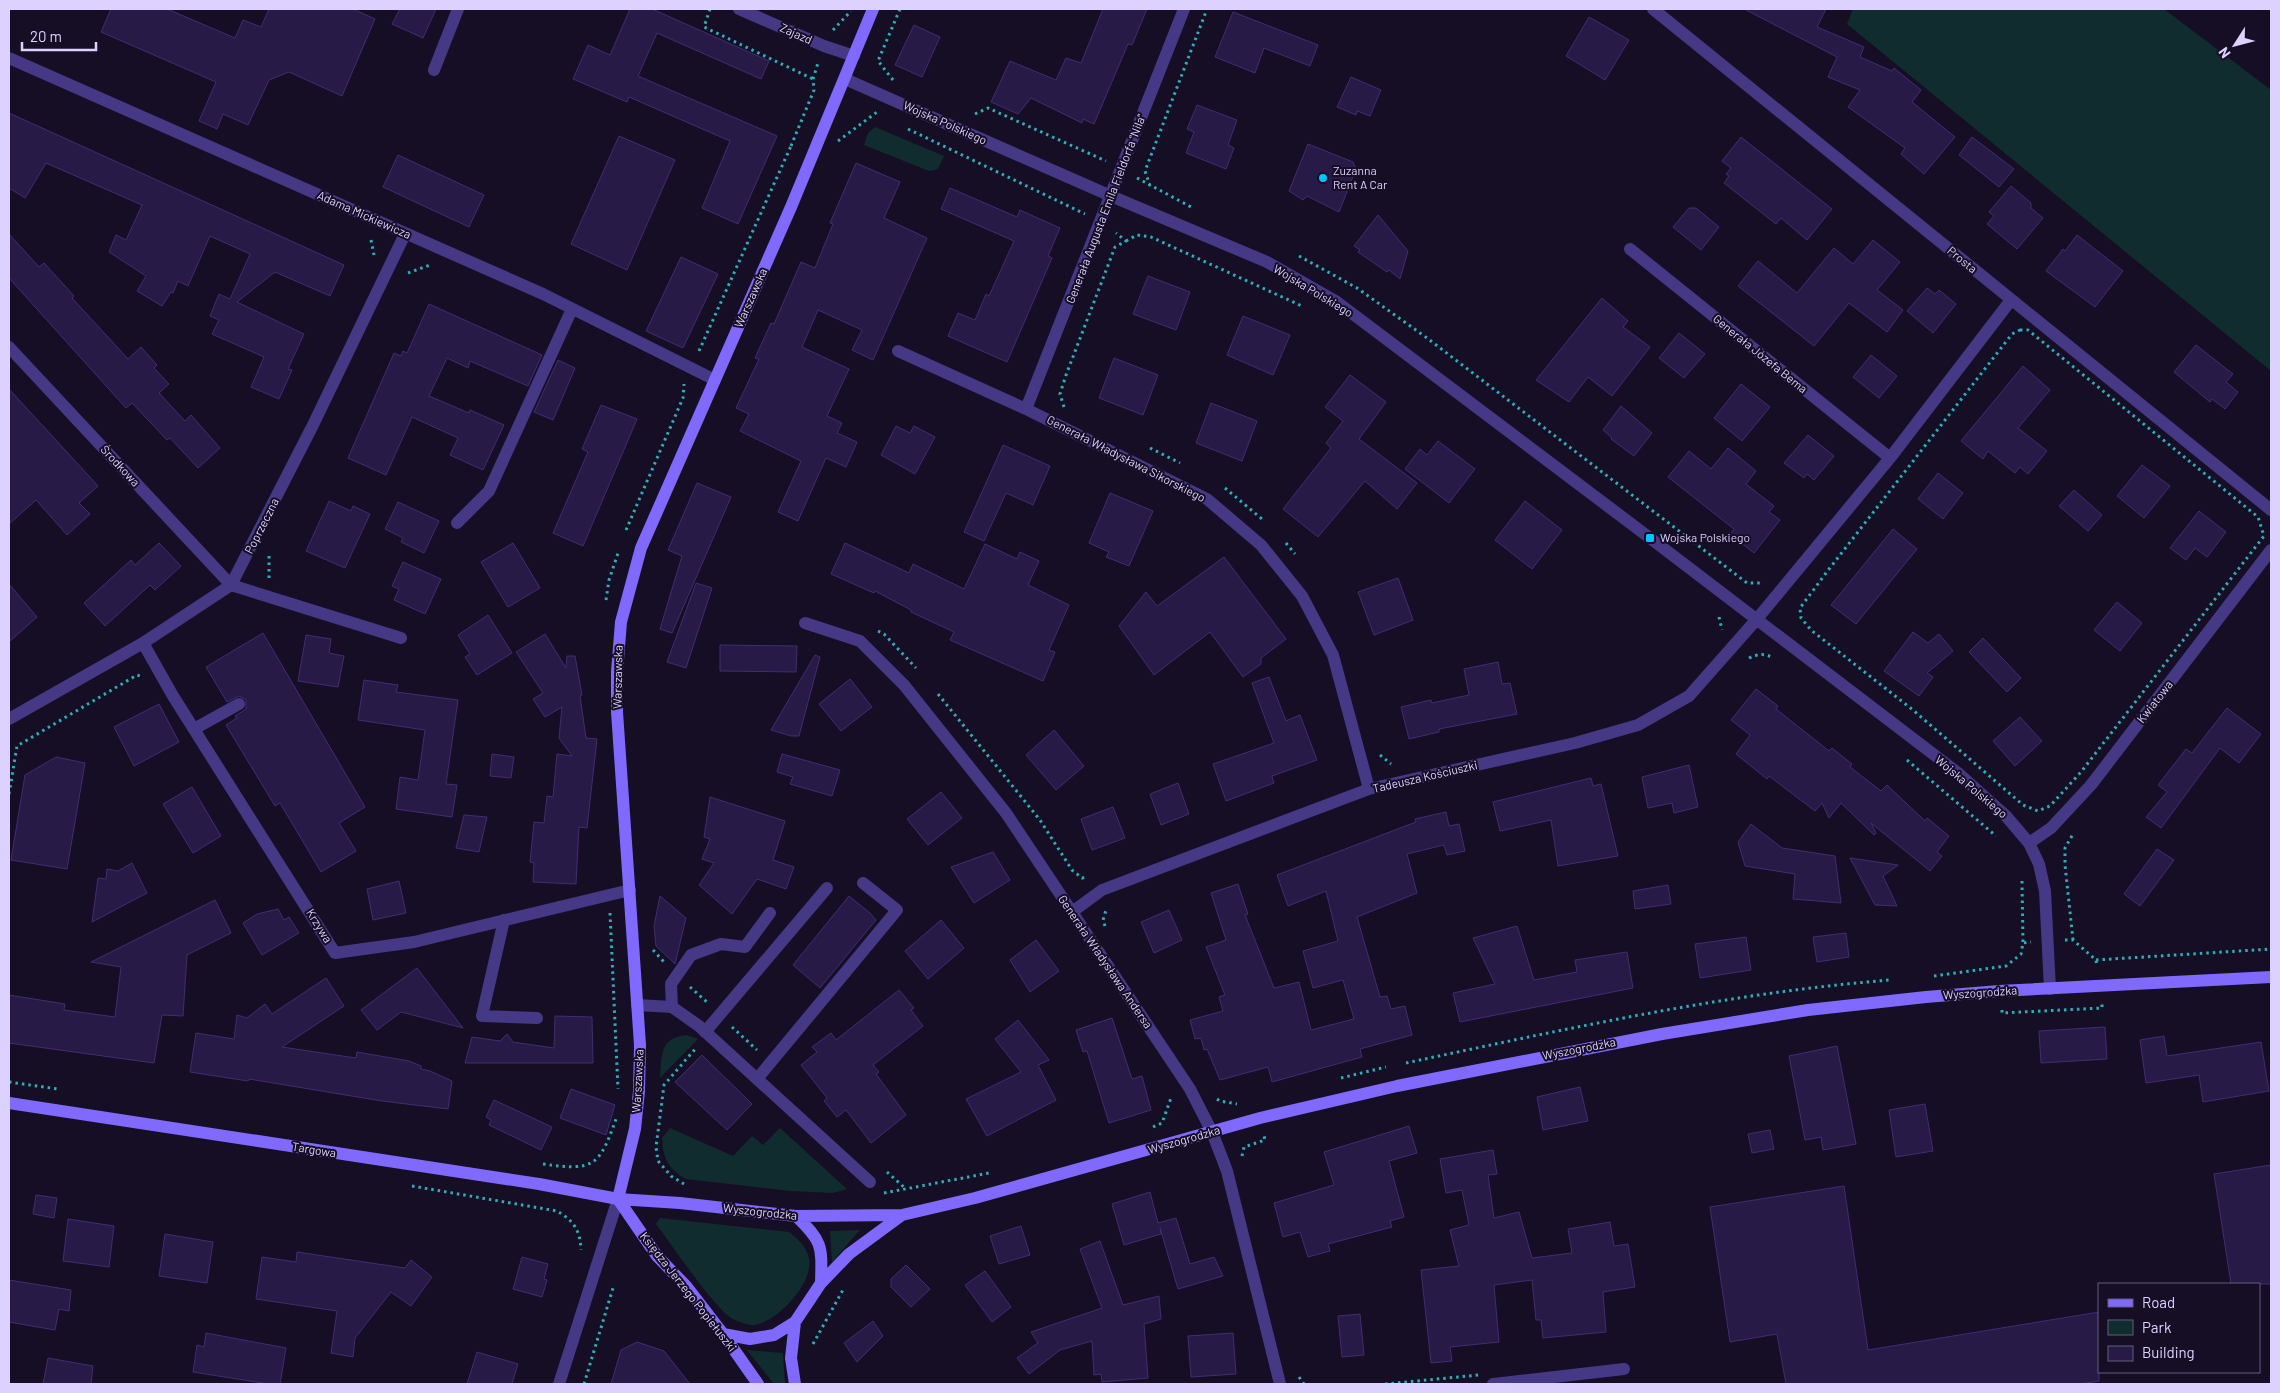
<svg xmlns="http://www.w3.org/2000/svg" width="2280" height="1393" font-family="Barlow,sans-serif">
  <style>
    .green { fill: #112c2f }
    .building { fill: #281a46; stroke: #432c72 }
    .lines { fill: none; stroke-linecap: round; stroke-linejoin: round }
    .path { stroke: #2dafb8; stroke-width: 3; stroke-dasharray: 2.5 4; stroke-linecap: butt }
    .lane { stroke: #453985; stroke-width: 12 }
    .street { stroke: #453985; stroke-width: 12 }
    .secondary { stroke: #8069ff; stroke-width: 12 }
    .poi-dot { fill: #00c4fd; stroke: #150e25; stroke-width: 2 }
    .labels { text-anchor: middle; stroke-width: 4; stroke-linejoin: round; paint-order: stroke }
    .street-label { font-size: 12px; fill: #ddd2ff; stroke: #150e25 }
    .poi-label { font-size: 12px; fill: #ddd2ff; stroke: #150e25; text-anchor: start }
  </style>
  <rect width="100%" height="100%" fill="#150e25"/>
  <path class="green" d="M1853,9H2164L2271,90V371L1847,24Z
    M875,127L944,156L938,169L930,171L924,169L864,145L868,133Z
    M687,1035L698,1039L660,1078C662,1055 659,1038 687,1035Z
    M670,1128L733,1156L752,1136L763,1145L780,1128L847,1189L833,1193L790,1191L686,1179C668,1169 663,1158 662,1138Z
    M660,1218L789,1232C798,1239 806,1246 809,1258C814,1283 778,1321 755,1325C750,1326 738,1322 733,1319C716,1311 670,1242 656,1224Z
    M860,1230L832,1262L830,1231Z
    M747,1350L783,1353L785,1384H774Z"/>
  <path class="building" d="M111,9H167L235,38L243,20L261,27L269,9H353L375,19L342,96L289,72L269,80L248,125L223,114L217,129L199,121L216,82L101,32Z
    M400,9H436L423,38L392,24Z
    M630,9H652L769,61L761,79L657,33L638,76L777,136L738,224L702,208L730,141L629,97L627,102L573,79L588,45L610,55Z
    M1103,9H1147L1132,45L1128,44L1094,124L1083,119L1082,123L1031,98L1018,114L991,102L1010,61L1056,80L1066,58L1081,63Z
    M1744,9H1826L1817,27L1864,47L1860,57L1892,71L1894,68L1921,90L1912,102L1955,137L1924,174L1901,154L1905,148L1848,107L1860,90L1828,77L1837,57Z
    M1233,12L1318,45L1310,66L1264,48L1255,73L1215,57Z
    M1589,17L1629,40L1605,80L1566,56Z
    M914,25L940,37L922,77L895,65Z
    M1351,77L1381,90L1370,116L1357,111L1356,115L1337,107Z
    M1197,105L1237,120L1228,145L1234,148L1226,169L1186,153L1194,132L1187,129Z
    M9,113L344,265L330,296L275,272L237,302L304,334L288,369L292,370L279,399L251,387L264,357L212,334L219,320L210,316L219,294L230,299L250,254L210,236L188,286L178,281L173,293L171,292L162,306L137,291L146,276L109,252L116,235L126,240L142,205L46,163L25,198L9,188Z
    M619,136L675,160L627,270L571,244Z
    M1741,137L1832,209L1807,240L1781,218L1776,224L1724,183L1729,176L1726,174L1731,168L1722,161Z
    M1972,137L2014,169L1999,187L1959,155Z
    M1308,144L1353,162L1356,169L1339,212L1307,196L1303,200L1289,191Z
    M398,155L484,195L469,227L383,187Z
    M856,163L900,182L884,218L927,238L873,360L852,350L862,330L818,310L802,347L849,369L827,416L842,423L837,433L857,442L846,467L826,458L798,521L778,512L801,461L740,431L749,414L736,408L759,359L755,358L771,323L774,324L801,262L815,268L833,224L830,223Z
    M2011,186L2031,203V208L2043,218L2017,249L1987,224L1994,216L1989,212Z
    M950,188L1017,217L1020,210L1060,228L1048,256L1052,258L1007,362L948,336L958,313L975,320L986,294L989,296L1014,241L941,209Z
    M1689,208H1696L1719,227L1701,250L1673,227Z
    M1378,215L1408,251L1400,279L1389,270L1387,272L1358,252L1360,250L1354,246Z
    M9,234L39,267L44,263L74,296L72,298L128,359L141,347L157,365L154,368L169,384L159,393L185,421L191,415L220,448L198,468L170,438L167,440L132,403L126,408L9,278Z
    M2077,235L2123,271L2095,307L2046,271L2063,249L2065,251Z
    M1873,240L1900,262L1877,290L1903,310L1887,332L1849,303L1814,346L1738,286L1758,261L1797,293L1834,248L1853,264Z
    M681,257L718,274L683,348L646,331Z
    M1148,276L1190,292L1176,330L1133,314Z
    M1927,288L1935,294L1939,290L1956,304L1933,333L1907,311Z
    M1602,298L1628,321L1623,327L1650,347L1612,396L1588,377L1569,402L1536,380Z
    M429,304L542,355L528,386L470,361L468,368L447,358L429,396L469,413L470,410L504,425L483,470L450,455L458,438L412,417L386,475L348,458L394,353L401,356L403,351L407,353Z
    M1243,316L1290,335L1273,375L1227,355Z
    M1679,333L1705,354L1684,378L1659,358Z
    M2196,345L2233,374L2226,382L2238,392L2225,409L2212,399L2210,402L2174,372Z
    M1871,355L1897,376L1879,398L1853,377Z
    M1114,358L1158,375L1143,415L1099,398Z
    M558,360L575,368L553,420L534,412Z
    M2023,366L2050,390L2018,428L2047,451L2028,474L2020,467L2015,473L1988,451L1983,459L1961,441Z
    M1350,375L1386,402L1359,439L1417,483L1397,509L1365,481L1318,537L1283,509L1331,448L1326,443L1343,421L1325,407Z
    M1741,384L1770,407L1742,441L1714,418Z
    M9,389L98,486L79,503L90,514L67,535L36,500L9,524Z
    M1211,403L1257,421L1242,461L1196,443Z
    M601,405L637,419L583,546L553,533L588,452L582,449Z
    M1621,406L1652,433L1634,456L1611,439L1612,438L1603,430Z
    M896,426L910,433L914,426L935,437L915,474L881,455Z
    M1808,435L1834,456L1814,480L1807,474L1804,478L1784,463Z
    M1438,441L1475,469L1449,503L1405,469L1420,449L1427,455Z
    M1003,445L1050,466L1033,505L1006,493L984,541L964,532Z
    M1728,448L1756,471L1746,484L1774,506L1769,512L1780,520L1754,553L1730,534L1734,529L1668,477L1689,451L1711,469Z
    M2142,465L2170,486L2144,518L2117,496Z
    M1938,473L1963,493L1943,519L1918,499Z
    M697,483L731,497L672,633L660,629L682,556L668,550Z
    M2074,490L2102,515L2088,531L2059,506Z
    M1110,493L1153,511L1129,566L1106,557L1109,552L1089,543Z
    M329,501L351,511L353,506L370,514L345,568L306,551Z
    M1525,501L1562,530L1532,569L1495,540Z
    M398,502L439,521L424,553L401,542L403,538L385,529Z
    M2199,511L2226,532L2207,557L2195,548L2186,560L2170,548Z
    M1893,529L1917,549L1856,624L1831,605Z
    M159,543L181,566L155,590L150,585L105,626L84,603L131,560L135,565Z
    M513,543L540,588L508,607L481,562Z
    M845,543L909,573L913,564L964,589L985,544L1017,559L1020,552L1039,561L1028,585L1069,605L1049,650L1055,652L1043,681L950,640L954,632L911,612V610L875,591L874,593L831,574Z
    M1224,557L1286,639L1261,658V664L1243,677L1210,632L1154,675L1119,626L1146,592L1157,606Z
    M403,562L441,579L425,614L394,600L399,589L392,586Z
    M1398,578L1413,620L1374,635L1358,592Z
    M696,583L712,588L686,668L667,662Z
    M9,584L37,617L9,642Z
    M2117,602L2142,623L2120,651L2094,630Z
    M488,615L512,653L477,675L465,657L470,654L458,635Z
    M1913,632L1928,643L1939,634L1953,651L1927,673L1933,677L1919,696L1884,671Z
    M263,633L365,807L339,823L356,851L321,872L280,803L275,806L226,725L237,718L235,716L246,709V700L239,696L227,702L206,667Z
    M545,634L566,668L567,656H575L582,695L580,696L586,738L597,739L587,828L579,827L576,884L533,882L534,863L530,862L534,822L544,823L547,796L553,797L557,754L572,756L559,738L562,707L545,717L533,699L543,693L516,652Z
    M306,635L331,639L329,653L344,656L338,687L298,681Z
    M1983,638L2021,678L2007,692L1969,652Z
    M720,645L797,646L796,672L720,671Z
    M815,655L820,657L799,736H791L771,730Z
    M1498,662L1502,684L1510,683L1517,714L1439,729V732L1409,739L1401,707L1431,700L1432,703L1469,695L1464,669Z
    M1269,677L1286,721L1300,715L1317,760L1272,776L1274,783L1226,801L1213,764L1274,743L1252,683Z
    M850,679L872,707L841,731L819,704Z
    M364,680L398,685L396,692L458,700L446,784L457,785L452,817L396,809L400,777L418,780L425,730L358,720Z
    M1756,689L1778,706L1776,709L1829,751L1832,748L1852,764L1850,767L1881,791L1887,785L1925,821L1927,818L1949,836L1937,852L1942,856L1930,871L1871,823L1876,833L1874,835L1841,803L1829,818L1822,803L1815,811L1769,776L1767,779L1736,754L1750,735L1731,720Z
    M159,704L179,742L134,766L114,727Z
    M2227,708L2261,734L2239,763L2220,748L2161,828L2146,817L2167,792L2158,785L2186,749L2192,753Z
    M2020,717L2042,741L2015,766L1993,741Z
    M1054,730L1084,766L1056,790L1026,755Z
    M492,754L514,757L511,778L490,776Z
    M782,754L840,770L832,796L790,784L793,777L777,772Z
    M56,757L85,763L67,869L11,860L25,775Z
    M1689,765L1698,807L1674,813L1672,803L1648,808L1642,777Z
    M1591,778L1593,786L1601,784L1618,856L1558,866L1551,820L1500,831L1493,802Z
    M1178,783L1189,814L1161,825L1150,794Z
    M192,787L221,836L193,853L163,804Z
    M941,792L962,818L928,845L907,819Z
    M710,797L785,821L773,860L794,867L786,889L757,879L732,914L699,885L714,863L702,859L710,839L704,837Z
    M1113,807L1125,838L1092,850L1081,819Z
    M1446,812L1449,826L1459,824L1465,851L1447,855L1444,845L1407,854L1417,893L1357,917L1380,997L1387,996L1391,1009L1405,1006L1412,1035L1360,1049L1362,1057L1272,1082L1268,1067L1220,1080L1207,1049L1204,1050L1201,1038L1195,1039L1190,1020L1223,1011L1219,997L1225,995L1206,947L1226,940L1211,893L1238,884L1248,914L1245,915L1274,988L1299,982L1311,1030L1354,1019L1343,980L1313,988L1303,951L1338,941L1326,891L1288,906L1277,875L1416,822L1415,819Z
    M464,815L487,817L479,852L456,848Z
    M1751,824L1782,848L1835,856L1841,903L1793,899L1795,874L1745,866L1738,842Z
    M2157,849L2174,860L2140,906L2124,894Z
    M993,852L1010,880L974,903L951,867Z
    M1850,858L1898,865L1883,876L1897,906L1875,905Z
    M132,863L147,893L92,922L98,878L106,879L107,869L118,871Z
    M399,881L406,913L373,920L367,889Z
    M1668,885L1671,904L1635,909L1633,891Z
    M660,896L686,918L675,964L656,946L654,926Z
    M849,896L870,913L876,920L820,988L793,965Z
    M215,900L231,933L187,955L183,1016L162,1015L154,1063L9,1043V995L65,1004L64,1010L115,1017L121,967L91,962Z
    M278,909L284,920L289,917L299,933L262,955L243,923L257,914Z
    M1169,910L1182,940L1154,953L1141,922Z
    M941,920L964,948L928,979L905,951Z
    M1517,926L1534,980L1577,972L1575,960L1627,952L1633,988L1460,1022L1453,993L1495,984L1473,938Z
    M1846,933L1849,957L1817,962L1813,937Z
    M1746,937L1751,970L1700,978L1695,944Z
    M1036,940L1059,971L1030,992L1010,960Z
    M417,968L463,1028L401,1012L377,1030L361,1010Z
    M326,978L344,1006L282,1047L356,1058L357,1052L409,1061L421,1066V1069L430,1071L452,1081L448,1109L382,1101L249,1079L248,1081L190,1072L196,1033L234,1039L237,1015L247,1018L265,1004L272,1014Z
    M899,990L914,1008L911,1010L923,1026L873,1065L879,1072L876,1074L906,1115L871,1143L846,1110L837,1117L824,1101L827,1098L801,1065L817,1052L812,1047L831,1033L836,1040Z
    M555,1016L592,1017L593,1063H465L472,1037L500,1041L507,1034L513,1042L554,1048Z
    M1112,1018L1132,1079L1142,1076L1151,1110L1109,1123L1087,1051L1083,1052L1076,1030Z
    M1018,1020L1049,1060L1038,1065L1056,1100L987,1136L966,1099L1021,1072L995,1039Z
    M2105,1027L2107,1059L2041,1063L2039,1031Z
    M2164,1036L2167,1056L2261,1042L2269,1091L2203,1102L2199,1075L2146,1083L2140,1040Z
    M1837,1046L1856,1144L1823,1150L1821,1137L1805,1140L1789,1056Z
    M702,1055L752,1104L727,1130L675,1082Z
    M1580,1087L1588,1121L1543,1130L1537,1097Z
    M571,1089L615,1105L606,1135L560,1118Z
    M494,1100L552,1127L541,1150L489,1125L491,1120L486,1117Z
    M1925,1104L1933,1151L1896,1157L1889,1110Z
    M1409,1126L1417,1153L1389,1161L1404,1217L1390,1221L1392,1227L1328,1244L1330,1251L1308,1257L1300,1232L1283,1237L1274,1203L1334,1185L1324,1152Z
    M1770,1130L1774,1149L1752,1153L1748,1134Z
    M1493,1150L1497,1174L1488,1175L1494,1218L1519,1212L1532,1258L1572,1253L1568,1229L1610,1222L1614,1246L1628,1244L1635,1287L1603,1292L1606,1332L1543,1338L1541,1320H1536L1532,1280L1494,1285L1499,1342L1450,1347L1452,1361L1431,1363L1421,1270L1459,1266L1450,1230L1469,1225L1462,1190L1446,1193L1440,1159Z
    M2271,1165V1284H2231L2214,1174Z
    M1844,1186L1868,1350L2099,1312V1381L2080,1384H1786L1777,1334L1730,1342L1710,1207Z
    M1150,1192L1158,1223L1176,1218L1190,1264L1214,1257L1223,1276L1178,1289L1160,1228L1161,1234L1124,1245L1112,1204Z
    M36,1195L57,1198L54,1218L33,1214Z
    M68,1219L114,1226L109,1267L63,1261Z
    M1021,1226L1030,1255L999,1264L990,1236Z
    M165,1234L213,1242L207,1283L159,1276Z
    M1100,1241L1123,1305L1159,1296L1161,1319L1144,1324L1148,1378L1102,1382L1101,1374L1094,1375L1092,1341L1060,1350L1029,1374L1017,1358L1038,1343L1031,1332L1102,1308L1080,1249Z
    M297,1252L405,1268L411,1260L432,1277L411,1306L391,1292L355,1338L353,1357L331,1353L337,1311L256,1299L262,1257L296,1262Z
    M522,1257L548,1264L544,1279L547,1280L542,1297L513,1289Z
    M906,1265L930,1289L911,1307L891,1287V1279Z
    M985,1271L1011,1307L992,1322L965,1285Z
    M9,1280L71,1290L69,1311L59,1309L55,1330L9,1322Z
    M1360,1314L1364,1355L1342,1357L1338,1316Z
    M873,1321L883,1336L857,1362L844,1343Z
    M206,1333L286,1348L280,1384H269L193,1372L197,1345L204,1347Z
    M1233,1333L1236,1374L1191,1377L1188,1336Z
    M637,1342L664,1351L690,1384H611L621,1350Z
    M477,1352L518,1364L512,1384H467Z
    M48,1358L93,1366L91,1384H43Z"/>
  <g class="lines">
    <path class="path" d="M710,9L704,27L813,79
      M833,30L851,11
      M893,80L878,61L900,9
      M975,114L988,108L1106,161
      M908,129L1085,214
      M838,141L877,112
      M791,146L814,90L813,79L818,63
      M1137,178L1193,208
      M1150,186L1145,171L1207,9
      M371,240L374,255
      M1126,241L1137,235L1151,237L1304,307
      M1299,256L1357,288L1427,338L1747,583H1763
      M408,273L430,265
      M2020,330H2028L2258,517L2264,536L2081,772L2050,806L2038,811L2023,805L1913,710L1811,630L1801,618L1800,608L1826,573L2012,334Z
      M699,351L791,146
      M1064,407L1060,394L1066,375L1115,247L1126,241L1116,233
      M1150,448L1180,463
      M1225,488L1262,519
      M626,530L683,398L684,384
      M1286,543L1295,554
      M269,578V554
      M606,600L609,580L619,550
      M1719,617L1722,630
      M878,631L884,634L916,668
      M1749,658C1758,654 1765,653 1773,658
      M938,694L1040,820L1072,870L1082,878L1086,877
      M1380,755L1391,764
      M1907,760L1996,836
      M9,794L17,746L137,675L140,676
      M2022,881L2023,943
      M610,913L618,1089
      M1105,926L1103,920L1106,910
      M2065,940H2073L2096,960L2097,967
      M2073,940L2065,865V848L2073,834
      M653,950L664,962
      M2096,960L2271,949
      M1934,976L2006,966L2021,954L2023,943L2031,942
      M690,987L708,1003
      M2002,1010V1013L2102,1008V1003
      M732,1027L757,1050
      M1406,1063C1566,1029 1727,993 1890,980
      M1341,1078L1386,1067
      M9,1082L58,1089
      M1217,1099L1220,1101L1237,1104
      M1153,1127L1162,1123L1171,1098L1173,1097
      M1242,1156L1244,1147L1265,1140L1264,1136
      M543,1164C594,1171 599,1167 616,1119
      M887,1172L906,1189
      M684,1184L671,1176L658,1161L656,1147L664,1085L696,1048
      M412,1186L557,1211C574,1221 580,1230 581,1250
      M884,1193L989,1173
      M813,1344L844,1288
      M1299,1377L1304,1384
      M584,1384L613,1288
      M1385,1384L1479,1375"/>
    <path class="lane" d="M434,70L458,9
      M457,523L489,491L572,309
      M194,729L239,704
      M504,920L482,1016L537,1018
      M672,1007L671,984L691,955L721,944L745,947L770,913
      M705,1032L827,888
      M757,1079L897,910L863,883"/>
    <path class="street" d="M739,9L824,46L854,56
      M1653,9L2271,510
      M9,58L543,294L715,380
      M845,79L1111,196L1267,262L1337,302L1650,538L1958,773L2006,816L2029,843L2039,864L2045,891L2050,989
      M1630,249L1890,458
      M9,347L231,585L401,638
      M898,351L1026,409L1207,499L1261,545L1302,596L1333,655L1369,789
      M1026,409L1184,9
      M805,623L860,641L904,685L1006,813L1190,1089L1212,1132L1227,1171L1280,1384
      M143,643L173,696L335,953L414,942L630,890
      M9,719L143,643L231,585L313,425L405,234
      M2029,843L2051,828L2091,785L2271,550
      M1072,912L1102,890L1369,789L1575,743L1638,725L1689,696L1757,619L1890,458L2011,300
      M637,1005L672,1007L699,1026L870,1182
      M559,1384L618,1199
      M1493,1384L1624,1369"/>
    <path class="secondary" d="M9,1103L539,1184L618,1199L680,1203L796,1216L902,1215L975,1198L1260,1118L1397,1086L1662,1034L1808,1010L1926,997L1999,991L2271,977
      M618,1199L635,1129L639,1091L640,1045L617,712V672L621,622L641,548L791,207L873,9
      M618,1199L657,1256L686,1286L723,1334L758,1384
      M796,1216C823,1242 822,1246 821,1283
      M723,1334L750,1339L774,1335L795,1322L821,1283L849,1254L902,1215
      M795,1384L791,1358L795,1322"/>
  </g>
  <g class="poi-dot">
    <circle cx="1323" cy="178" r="5"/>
    <rect x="1645" y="533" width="10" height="10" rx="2.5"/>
  </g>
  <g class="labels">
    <g class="street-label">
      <text transform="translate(796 34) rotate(24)" y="4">Zajazd</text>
      <text transform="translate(945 123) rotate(24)" y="4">Wojska Polskiego</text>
      <text transform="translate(1106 209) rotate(-69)" y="4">Generała Augusta Emila Fieldorfa "Nila"</text>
      <text transform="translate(364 215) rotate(24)" y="4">Adama Mickiewicza</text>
      <text transform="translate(1962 260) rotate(39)" y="4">Prosta</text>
      <text transform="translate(1313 291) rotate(31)" y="4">Wojska Polskiego</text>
      <text transform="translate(751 298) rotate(-66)" y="4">Warszawska</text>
      <text transform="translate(1760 354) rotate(39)" y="4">Generała Józefa Bema</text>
      <text transform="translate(1126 459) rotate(27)" y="4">Generała Władysława Sikorskiego</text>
      <text transform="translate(120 466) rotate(47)" y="4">Środkowa</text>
      <text transform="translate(262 526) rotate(-63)" y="4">Poprzeczna</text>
      <text transform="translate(618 677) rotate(-89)" y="4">Warszawska</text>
      <text transform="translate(2155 702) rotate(-52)" y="4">Kwiatowa</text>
      <text transform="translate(1425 777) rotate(-13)" y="4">Tadeusza Kościuszki</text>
      <text transform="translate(1971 787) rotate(40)" y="4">Wojska Polskiego</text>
      <text transform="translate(319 926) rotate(58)" y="4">Krzywa</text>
      <text transform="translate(1105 962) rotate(56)" y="4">Generała Władysława Andersa</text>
      <text transform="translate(1980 993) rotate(-4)" y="4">Wyszogrodzka</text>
      <text transform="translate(1579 1049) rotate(-11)" y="4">Wyszogrodzka</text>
      <text transform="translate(638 1081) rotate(-87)" y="4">Warszawska</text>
      <text transform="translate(1184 1140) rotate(-16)" y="4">Wyszogrodzka</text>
      <text transform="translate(314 1150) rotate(9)" y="4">Targowa</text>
      <text transform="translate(760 1212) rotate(6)" y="4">Wyszogrodzka</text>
      <text transform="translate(688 1292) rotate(52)" y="4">Księdza Jerzego Popiełuszki</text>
    </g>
    <g class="poi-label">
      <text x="1333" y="175">Zuzanna<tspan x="1333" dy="14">Rent A Car</tspan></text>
      <text x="1660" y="542">Wojska Polskiego</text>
    </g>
  </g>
  <rect width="2280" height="1393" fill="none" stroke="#ddd2ff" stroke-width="20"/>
  <rect x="2098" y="1283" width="162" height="90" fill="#150e25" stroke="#655c7c"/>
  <rect x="2108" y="1299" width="25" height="8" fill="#8069ff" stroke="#655c7c"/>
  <text x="2142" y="1308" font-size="15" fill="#ddd2ff">Road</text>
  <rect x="2108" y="1320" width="25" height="15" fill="#112c2f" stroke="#655c7c"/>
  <text x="2142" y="1333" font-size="15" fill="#ddd2ff">Park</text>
  <rect x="2108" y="1346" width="25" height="15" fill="#281a46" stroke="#655c7c"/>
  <text x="2142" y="1358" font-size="15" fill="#ddd2ff">Building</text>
  <g transform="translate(2235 45) rotate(234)" stroke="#150e25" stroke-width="4" paint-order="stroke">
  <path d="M0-4L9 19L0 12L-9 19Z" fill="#ddd2ff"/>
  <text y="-8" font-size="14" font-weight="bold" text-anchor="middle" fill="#ddd2ff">N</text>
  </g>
  <path d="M22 42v8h74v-8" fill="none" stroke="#ddd2ff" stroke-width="2.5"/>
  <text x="30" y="42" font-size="15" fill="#ddd2ff" stroke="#150e25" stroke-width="4" paint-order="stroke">20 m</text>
</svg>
